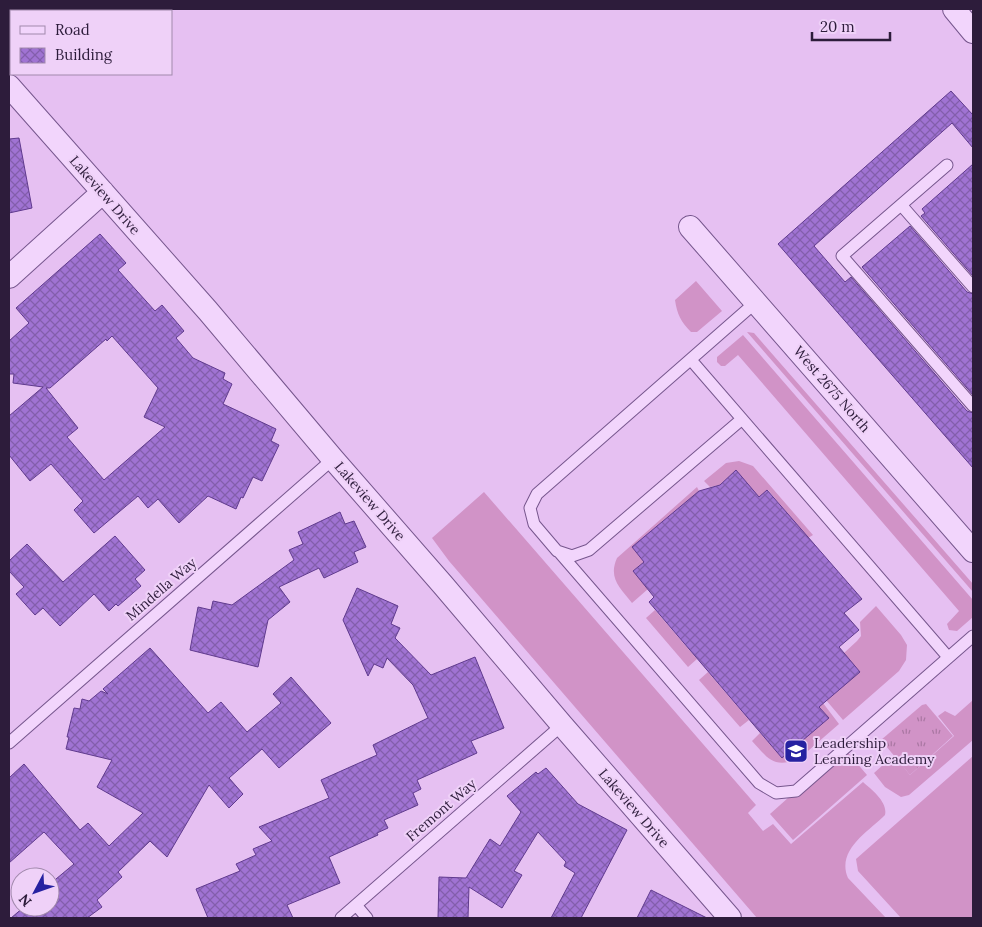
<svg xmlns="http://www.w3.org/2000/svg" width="982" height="927" font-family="Lora,serif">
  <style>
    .grass { fill: #d193c7 }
    .park { fill: url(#park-tufts) }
    .building { fill: url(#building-cross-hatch); stroke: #603a8e; fill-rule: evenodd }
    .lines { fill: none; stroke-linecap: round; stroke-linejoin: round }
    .service-casing { stroke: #76568d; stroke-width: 13 }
    .minor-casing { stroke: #76568d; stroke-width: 24 }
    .service { stroke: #f2d5fc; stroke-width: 11 }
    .minor { stroke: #f2d5fc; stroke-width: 22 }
    .labels { text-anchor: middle; stroke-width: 4; stroke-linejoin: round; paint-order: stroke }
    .street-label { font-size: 14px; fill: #2d1c3b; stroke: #efd1f8 }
    .poi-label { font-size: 14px; fill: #2d1c3b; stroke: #efd1f8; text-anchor: start }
  </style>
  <defs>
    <pattern id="park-tufts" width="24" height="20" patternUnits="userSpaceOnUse" patternTransform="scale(1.25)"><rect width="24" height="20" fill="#d193c7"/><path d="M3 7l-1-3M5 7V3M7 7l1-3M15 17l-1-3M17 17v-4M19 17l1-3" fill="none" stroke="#aa77a3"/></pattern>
    <pattern id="building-cross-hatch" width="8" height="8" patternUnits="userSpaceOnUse" patternTransform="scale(1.25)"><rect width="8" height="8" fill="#a073d3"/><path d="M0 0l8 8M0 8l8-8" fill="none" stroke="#835eac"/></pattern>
  </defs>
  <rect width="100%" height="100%" fill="#e6c0f2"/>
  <path class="grass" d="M696,281L722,311L697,332H691C681,322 677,314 675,300Z
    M747,332L754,333L973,584V592Z
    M743,335L973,600V617L957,631L949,630L947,624L959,611L738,355L725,366H721L717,362V357Z
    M739,461L753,466L813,535L808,538L768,490L759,497L735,471L720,485L710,487L704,481L726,463Z
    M697,487L699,491L632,547L644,562L633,571L648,589L632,603C620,588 608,578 617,558Z
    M484,492L756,805L748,813L763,831L773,824L791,844L863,782C872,790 888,802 885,815C868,832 836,850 848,878L886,918H757L449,561L432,538Z
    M876,606L901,635L907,645L906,660L899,671L843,720L826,700L860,672L844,653L857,641L861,636L860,622Z
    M655,610L697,659L688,667L646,618Z
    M708,672L749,720L740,727L699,680Z
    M973,700V740L909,795L901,797L885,787L874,773L894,755L910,775L954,736L938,716L945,711L955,716Z
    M823,703L839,724L801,757L793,748L829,718L819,707Z
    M760,733L782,758L789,752L796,760C772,768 767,757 752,741Z
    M844,748L867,775L793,840L770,814Z
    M973,756V918H901L858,871L856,859Z"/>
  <path class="park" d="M926,704L953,736L910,775L881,740L922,705Z"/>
  <path class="building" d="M951,91L973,115V148L952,123L814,246L845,282L851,277L967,411L973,413V468L778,244Z
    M19,138L32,208L9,213V139Z
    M973,164V276L921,216L925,213L922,209Z
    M910,226L967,292L973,294V395L862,267Z
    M100,234L126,263L118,270L155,311L162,305L184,331L176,338L193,358L225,373L223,379L232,384L223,404L276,429L271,441L279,445L262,481L253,477L243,498L241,497L236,509L208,496L179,523L158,499L148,508L138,496L94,533L74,510L83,501L51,464L30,481L9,455V416L43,387L13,383L14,374H9V341L29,323L16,308ZM112,336L158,388L144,417L165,427L104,480L67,437L78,428L46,388H50L106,339L107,341Z
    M736,470L759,497L767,490L862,599L844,613L859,630L839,647L860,672L819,707L829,718L782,758L649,602L654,597L633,571L644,562L632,547L699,491L720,485Z
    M340,512L345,524L354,521L366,547L354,552L358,562L324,578L319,568L279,587L290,602L268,620L258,667L190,650L198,607L211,610L213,601L232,605L294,560L289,550L303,544L298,532Z
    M115,536L145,570L135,579L141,586L118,606L116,604L109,611L94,594L60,626L43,608L35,615L16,594L24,587L9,571V561L27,544L63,582Z
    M357,588L398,606L391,624L400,628L395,638L431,675L475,657L504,728L471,741L477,753L417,780L421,789L413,793L418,805L384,820L388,828L377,833L378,835L329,857L340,883L287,905L293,918H208L196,889L240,871L236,864L256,855L253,849L272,841L259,827L329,798L321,780L377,755L373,745L428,718L413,685L387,658L383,668L374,664L368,676L343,620Z
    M150,648L208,713L221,702L247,732L281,703L273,694L291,677L331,723L279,768L262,749L229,778L243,794L229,808L209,785L167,857L150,841L118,872L122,877L97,900L102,907L87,918H11L24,907H50V884L74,864L44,832L9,863V778L24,764L80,830L88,823L109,846L143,813L97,787L112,760L66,749L69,737H67L74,708L80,709L82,699L89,701L101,691L108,694L103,689Z
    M546,768L578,804L627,830L581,918H551L575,873L564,866L566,862L538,832L514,871L522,875L502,908L469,887L468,918H438L439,877L466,878L490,839L500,846L521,812L507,796L536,772L538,774Z
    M651,890L707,918H637Z"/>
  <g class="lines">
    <g class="service-casing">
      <path id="service" d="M947,165L842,256L973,406
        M902,206L973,287
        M691,360L948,657
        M742,419L589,550L572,556L557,551L534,524L530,508L537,494L756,302
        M559,552L759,783L776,793L796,791L973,636
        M9,743L333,459
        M356,905L367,918
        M341,918L562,725"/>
    </g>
    <g class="minor-casing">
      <path id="minor" d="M954,9L973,32
        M9,86L208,311L333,459L443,585L562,725L730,918
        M690,227L973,551
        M9,277L103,192"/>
    </g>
    <use href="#service" class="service"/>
    <use href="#minor" class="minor"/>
  </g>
  <defs>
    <g id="school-square" transform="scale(1.25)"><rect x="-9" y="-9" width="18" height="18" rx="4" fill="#2621a1" stroke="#efd1f8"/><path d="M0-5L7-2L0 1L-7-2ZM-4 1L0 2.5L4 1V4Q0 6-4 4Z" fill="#fff"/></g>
  </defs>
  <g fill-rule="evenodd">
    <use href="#school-square" x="796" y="751"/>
  </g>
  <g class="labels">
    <g class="street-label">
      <text transform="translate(105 195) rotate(49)" y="5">Lakeview Drive</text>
      <text transform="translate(832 389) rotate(49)" y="5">West 2675 North</text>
      <text transform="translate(370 501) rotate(49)" y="5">Lakeview Drive</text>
      <text transform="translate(161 589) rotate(-41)" y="5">Mindella Way</text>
      <text transform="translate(634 808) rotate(49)" y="5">Lakeview Drive</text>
      <text transform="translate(441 810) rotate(-41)" y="5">Fremont Way</text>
    </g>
    <g class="poi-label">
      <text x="814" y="748">Leadership<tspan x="814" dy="16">Learning Academy</tspan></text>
    </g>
  </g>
  <rect width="982" height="927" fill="none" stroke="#2d1c3b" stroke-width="20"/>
  <rect x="10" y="10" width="162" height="65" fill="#efd1f8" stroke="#a189ac"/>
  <rect x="20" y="26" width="25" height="8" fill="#f2d5fc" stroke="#a189ac"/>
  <text x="55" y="35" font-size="15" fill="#2d1c3b">Road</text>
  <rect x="20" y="48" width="25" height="15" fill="url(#building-cross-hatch)" stroke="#a189ac"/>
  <text x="55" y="60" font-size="15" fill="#2d1c3b">Building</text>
  <g transform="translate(35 892) rotate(229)"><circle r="24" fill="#efd1f8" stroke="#a189ac"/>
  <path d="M0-4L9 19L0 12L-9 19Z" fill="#2621a1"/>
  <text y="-8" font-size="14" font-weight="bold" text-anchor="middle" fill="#2d1c3b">N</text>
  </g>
  <path d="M812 32v8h78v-8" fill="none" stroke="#2d1c3b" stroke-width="2.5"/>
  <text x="820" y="32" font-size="15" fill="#2d1c3b" stroke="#efd1f8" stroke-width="4" paint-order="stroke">20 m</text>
</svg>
